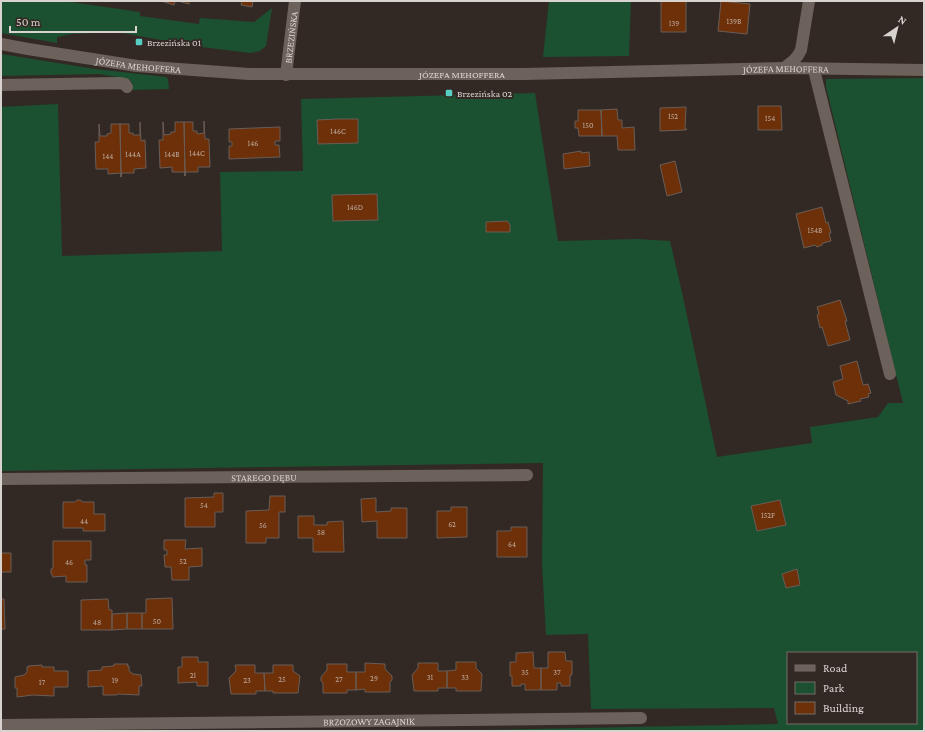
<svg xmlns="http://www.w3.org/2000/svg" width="925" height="732" font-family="'Crimson Pro',serif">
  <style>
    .green { fill: #1b5031; fill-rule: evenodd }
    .building { fill: #6d3009; stroke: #695d57 }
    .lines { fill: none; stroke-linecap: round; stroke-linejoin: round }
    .minor { stroke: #6d615b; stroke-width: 12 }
    .poi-dot { fill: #57cec2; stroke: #332924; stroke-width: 1.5 }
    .labels { text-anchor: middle; stroke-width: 4; stroke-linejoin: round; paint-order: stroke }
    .number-label { font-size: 8px; fill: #beaa9e }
    .street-label { font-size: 10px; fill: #d9d3cf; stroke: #332924 }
    .poi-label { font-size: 10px; fill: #d9d3cf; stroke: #332924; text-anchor: start }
  </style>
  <rect width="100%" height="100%" fill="#332924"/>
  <path class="green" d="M1,1H64L140,12V16L199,24L200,18L254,22L272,8L266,46L260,51L250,53L194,46L117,32L72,34L57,37V43L1,33Z
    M549,1H631L629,56L543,57Z
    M1,54L95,69L166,77L168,79L169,89L133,90L132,83L129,79L99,74L1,76Z
    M924,78V731H432L778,724L774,708L591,709L588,634L546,635L542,564L543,463L1,471V107L58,104L62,256L222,251L220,172L303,171L301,99L535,93L558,241L637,239L670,241L682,292L717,457L812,443L810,427L878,417L888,403H903L826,87V79ZM788,653H916V723H788Z"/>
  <path class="building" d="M161,1H175L174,5Z
    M178,1H189V4Z
    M242,1H253L252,7L241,5Z
    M661,1H686V32H661Z
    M721,1L750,4L747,34L718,31Z
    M758,106H781L782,130H758Z
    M686,107L685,129H687L686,130L660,131V108Z
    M617,109L618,120H622V128L634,127L635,150H618L617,136H602L601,110Z
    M578,110H601L602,136H579L578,128H575V121H578Z
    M337,119H358V143L318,144L317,120Z
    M204,121L205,139H209L210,167H198V172H185V176L184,122H193V131H197V134L204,133Z
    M140,122L141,141L145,140L146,168L134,169V173H122L121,177L120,124H129V133H133V135H140Z
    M163,122L164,135L171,134V132H175V122H184L185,176V172H172V167L160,168L159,140H163Z
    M99,124L100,136H107V134L111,133V124H120L121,177V173L108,174V169H96L95,142H99Z
    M280,127V141H275V145H279L280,157L229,159V146H232V142H229V129Z
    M581,151V153L589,152L590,166L564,169L563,154Z
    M675,161L682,192L667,196L660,165Z
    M377,194L378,220L333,221L332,195Z
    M822,207L826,223L828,222L831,233H829L831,241L823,243L822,245L817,247L815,245L804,248L796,214Z
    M507,221L510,224V232H486V222Z
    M840,300L847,321H845L850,340L828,346L822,327L820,328L817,315L819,314L817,307Z
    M857,361L863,385L868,384L871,393L868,394L869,397L860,399L861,401L848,404V401L836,395L833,382L843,379L840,366Z
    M214,493H223V512H215V527H185V498L214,497Z
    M270,496H285V512H279V538H266V543H246V511L269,510Z
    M376,498V512L391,511V508H407V538H377V521L362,522L361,499Z
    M77,500H80L83,502H94V514H105V531H83V528H63V502H75Z
    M780,500L786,525L757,531L751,506Z
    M451,507H467V537L437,538V511H451Z
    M298,516H314V525H327V522L343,521L344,552H313V538H298Z
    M511,527H527V557H497V531H511Z
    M164,540H186L185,549L202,548V566L189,567V580H172L171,567H165L164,555H167V550H164Z
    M53,541H91V560H85V565H87V582H66V576L53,577L51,573V569L53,568Z
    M1,553H11V572H1Z
    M797,569L800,585L786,588L782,574Z
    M172,598L173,629H142V613H146V599Z
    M1,599H4L5,629H1Z
    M108,599L109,610H112V630H81V600Z
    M127,613V629L112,630V614Z
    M127,613H142V629H127Z
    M533,652L534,668H541V690H525V684H521V686H512V676H510V662H516V653Z
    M548,652H565L566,661H572V675H570V686H561V683H557V690H541V668H548Z
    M182,657H198V662H208V686H197V682L178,683V667H182Z
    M456,662H476V668L482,674L481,691H456V688H447V671L456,670Z
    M365,663L385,664V669L392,676V680L390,682V692H365V689L356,690V672H365Z
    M418,663H438V671H447V688H438V691H414L412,675L418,668Z
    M114,664H128L127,666H129V671L133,674L141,675L142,686H139V695L118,694L116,695H103V686L88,687V671L102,670V667L114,666Z
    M327,664H347V672H356V690H347V693H323V683L321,681V677L327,670Z
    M42,665V667H54V671H68V687H54V696L33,695L17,697V688H15V677L24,675L27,672V667L28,668V666Z
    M235,665H255V673H264L265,691H256V694H231L229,678L236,671Z
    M273,665H293V671L300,676L298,693H273V691H265L264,673H273Z"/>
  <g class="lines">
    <g class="minor">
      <path id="s1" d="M1,44L28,49L137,66L249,74H525L784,68L924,70"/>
      <path d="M784,68C791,63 797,59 801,50L809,1"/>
      <path d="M814,70L890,374"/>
      <path id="s2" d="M286,75L295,1"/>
      <path d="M1,85L119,83L125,84L127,87"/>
      <path id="s3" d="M1,479L527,475"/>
      <path id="s4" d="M1,725L641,718"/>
    </g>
  </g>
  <g class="poi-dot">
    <rect x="135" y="38" width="8" height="8" rx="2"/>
    <rect x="445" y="89" width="8" height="8" rx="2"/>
  </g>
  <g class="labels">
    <g class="number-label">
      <text x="734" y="24">139B</text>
      <text x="674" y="26">139</text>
      <text x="673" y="119">152</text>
      <text x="770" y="121">154</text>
      <text x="588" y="128">150</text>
      <text x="338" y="134">146C</text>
      <text x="253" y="146">146</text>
      <text x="197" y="156">144C</text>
      <text x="133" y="157">144A</text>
      <text x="172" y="157">144B</text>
      <text x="108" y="159">144</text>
      <text x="355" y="210">146D</text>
      <text x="815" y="233">154B</text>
      <text x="204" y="508">54</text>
      <text x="768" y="518">152F</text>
      <text x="84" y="524">44</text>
      <text x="452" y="527">62</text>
      <text x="263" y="528">56</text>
      <text x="321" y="535">58</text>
      <text x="512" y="547">64</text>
      <text x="183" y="564">52</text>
      <text x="69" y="565">46</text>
      <text x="157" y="624">50</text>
      <text x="97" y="625">48</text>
      <text x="525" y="675">35</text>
      <text x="557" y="675">37</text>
      <text x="193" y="678">21</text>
      <text x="430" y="680">31</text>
      <text x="465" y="680">33</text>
      <text x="374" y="681">29</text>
      <text x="282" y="682">25</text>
      <text x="339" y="682">27</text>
      <text x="115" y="683">19</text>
      <text x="247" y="683">23</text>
      <text x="42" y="685">17</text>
    </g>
    <g class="street-label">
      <text dy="4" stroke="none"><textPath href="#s2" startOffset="38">BRZEZIŃSKA</textPath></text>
      <text dy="4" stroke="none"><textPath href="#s1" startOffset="139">JÓZEFA MEHOFFERA</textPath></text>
      <text dy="4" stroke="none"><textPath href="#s1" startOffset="787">JÓZEFA MEHOFFERA</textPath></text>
      <text dy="4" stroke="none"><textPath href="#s1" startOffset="463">JÓZEFA MEHOFFERA</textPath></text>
      <text dy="4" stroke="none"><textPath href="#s3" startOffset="263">STAREGO DĘBU</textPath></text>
      <text dy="4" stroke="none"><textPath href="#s4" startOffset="368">BRZOZOWY ZAGAJNIK</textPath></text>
    </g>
    <g class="poi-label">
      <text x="147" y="46">Brzezińska 01</text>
      <text x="457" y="97">Brzezińska 02</text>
    </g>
  </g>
  <rect width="925" height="732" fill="none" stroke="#d9d3cf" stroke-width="4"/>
  <rect x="787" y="652" width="130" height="72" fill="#332924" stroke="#756d68"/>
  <rect x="795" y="665" width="20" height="6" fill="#6d615b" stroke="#756d68"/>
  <text x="823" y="672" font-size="12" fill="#d9d3cf">Road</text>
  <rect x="795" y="682" width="20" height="12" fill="#1b5031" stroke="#756d68"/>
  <text x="823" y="692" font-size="12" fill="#d9d3cf">Park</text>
  <rect x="795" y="702" width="20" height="12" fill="#6d3009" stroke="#756d68"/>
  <text x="823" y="712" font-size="12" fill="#d9d3cf">Building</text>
  <g transform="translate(897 28) rotate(35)" stroke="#332924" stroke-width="3" paint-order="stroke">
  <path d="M0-3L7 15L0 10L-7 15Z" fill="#d9d3cf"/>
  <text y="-6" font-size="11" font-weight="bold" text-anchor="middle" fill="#d9d3cf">N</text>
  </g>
  <path d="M10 26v6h126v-6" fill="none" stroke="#d9d3cf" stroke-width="2"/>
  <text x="16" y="26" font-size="12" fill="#d9d3cf" stroke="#332924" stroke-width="3" paint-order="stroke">50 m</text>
</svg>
